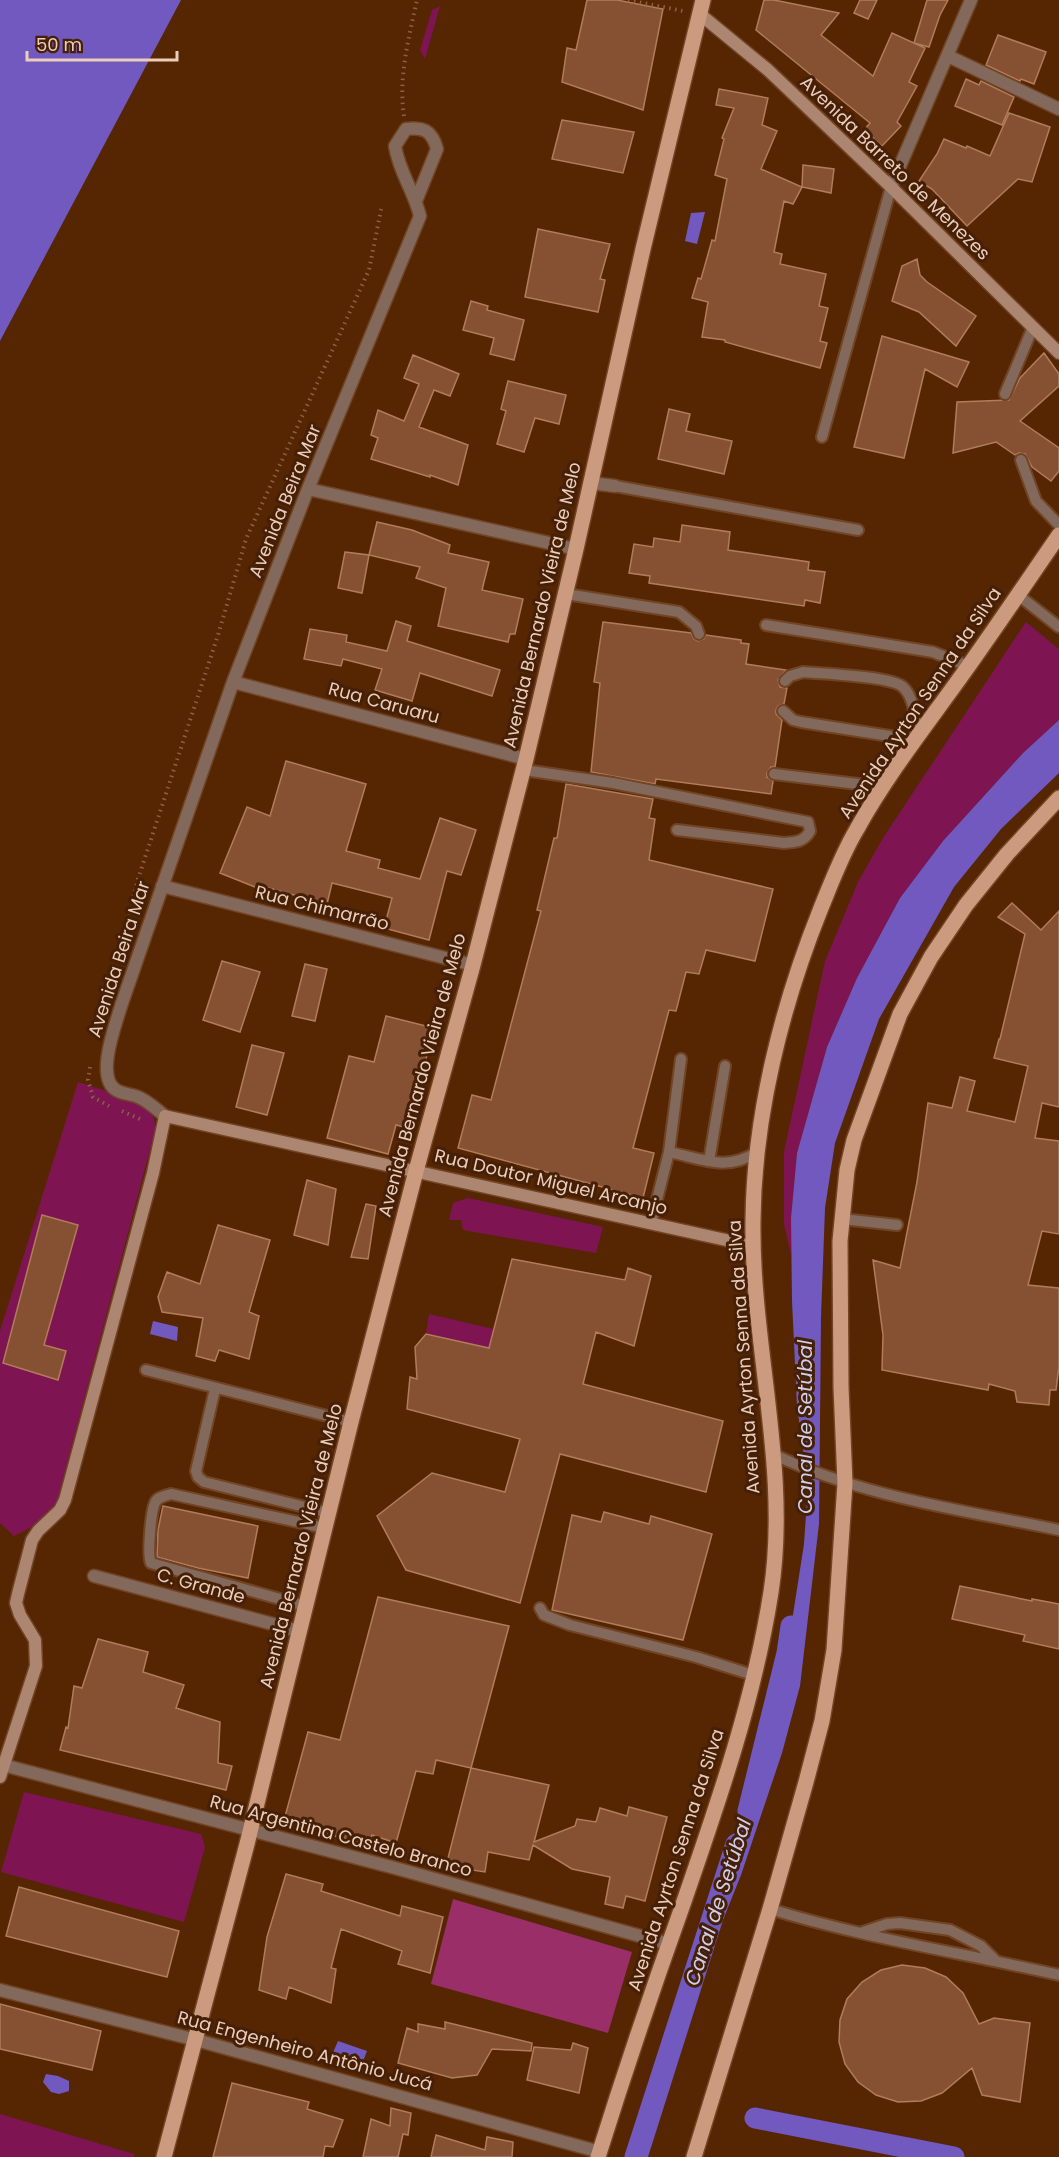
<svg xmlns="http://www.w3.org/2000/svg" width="1059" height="2157" font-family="Poppins,sans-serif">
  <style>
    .green { fill: #7e1552 }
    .forest { fill: #9a2e68 }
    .water { fill: #7159bf }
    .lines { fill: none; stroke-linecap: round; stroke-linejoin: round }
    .canal { stroke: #7159bf; stroke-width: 21 }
    .building { fill: #855132; stroke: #b27b5a; stroke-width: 1.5 }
    .service-casing { stroke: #714424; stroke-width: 14 }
    .minor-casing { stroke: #714424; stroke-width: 15 }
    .secondary-casing { stroke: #714424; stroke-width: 15 }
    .primary-casing { stroke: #714424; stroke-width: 18 }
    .path { stroke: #8b6144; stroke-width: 4; stroke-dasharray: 1.5 4.5; stroke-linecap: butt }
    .service { stroke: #82695c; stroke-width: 10 }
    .minor { stroke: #82695c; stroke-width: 12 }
    .secondary { stroke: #ac8670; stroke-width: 12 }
    .primary { stroke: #cc9b7f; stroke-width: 15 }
    .labels { text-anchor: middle; stroke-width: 6; stroke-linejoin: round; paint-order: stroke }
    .street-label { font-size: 18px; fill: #ebcdbc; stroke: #452007 }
    .water-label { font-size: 20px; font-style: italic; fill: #d1cee9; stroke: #452007 }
  </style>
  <rect width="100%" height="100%" fill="#562603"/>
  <path class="green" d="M440,6L425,59L420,50L432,10Z
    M1026,622L1059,649V720L1023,753L943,841L900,898L857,978L827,1047L797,1153L792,1208L791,1254L784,1224V1152L825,961L858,882L883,838Z
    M78,1082L144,1103L152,1113L156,1127L56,1505C48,1519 28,1529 14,1536L0,1523V1331Z
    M468,1198L603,1227L596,1253L463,1230L461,1220H449L453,1203Z
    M429,1314L502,1331L498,1350L426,1334Z
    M24,1792L201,1834L205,1847L184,1922L1,1872Z
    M0,2114L134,2154V2157H0Z"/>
  <path class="forest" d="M453,1899L632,1952L608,2033L431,1984Z"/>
  <path class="water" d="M0,0H181L0,341Z
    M705,212L697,244L685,241L691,213Z
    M1059,720V773L1001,829L954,887L879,1019L835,1143L825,1208L821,1317L819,1524L800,1686L782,1753L741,1875L723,1920L648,2157H635L752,1788L787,1653L804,1544L808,1486L797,1406L792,1301L791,1218L797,1153L827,1047L857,978L900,898L943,841L1023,753Z
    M153,1321L178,1327L177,1341L150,1334Z
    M338,2041L367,2051L362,2064L332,2055Z
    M46,2074L58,2076L69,2081V2091L59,2094L51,2092L43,2082Z"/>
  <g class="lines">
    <path class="canal" d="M748,1811L787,1653L791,1626
      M755,2118L954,2157
      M635,2157L736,1844"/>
  </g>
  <path class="building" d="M587,0H617L663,9L643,110L562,82L567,48L576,50Z
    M764,0H774L839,13L821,35L873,76L892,33L925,48L909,82L917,86L897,122L901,126L882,146L864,130L870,123L756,30Z
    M860,0H877L868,19L854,13Z
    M927,0H948L940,15L929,47L914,43Z
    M998,35L1046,52L1034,84L1021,79L1020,81L986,65Z
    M966,79L979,85L981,81L1014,97L1002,125L955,106Z
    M719,89L768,98L762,125L777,131L761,169L802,187L793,204L784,201L774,252L782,254L780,264L826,274L819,306L828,308L820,341L827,343L820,368L725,342V340L702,337L708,302L692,298L698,278L701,279L712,240L715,241L727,179L715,175L724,139L722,138L734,108L716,105Z
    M1009,113L1050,127L1032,182L1018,179L967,226L932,189L919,181L937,154L944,139L966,148L967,146L990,156Z
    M562,120L634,132L623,173L552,159Z
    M803,165L834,169L831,193L802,187Z
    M538,229L610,244L600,279L605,280L598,312L525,297Z
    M917,259L920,275L927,282L976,316L956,346L919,312L892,301L902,266Z
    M471,301L488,306L487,310L524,320L514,360L490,354L494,338L463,330Z
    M882,336L969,362L957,387L925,369L904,458L854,447Z
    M1044,353L1059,374V386L1020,421L1059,448V471L1051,481L1032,467L1025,454L1019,453L1015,455L996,442L953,453L957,402L1009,400L1020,378Z
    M413,355L459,374L450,396L434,390L419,427L468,445L458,485L430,475V477L371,459L378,438L371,435L378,410L404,421L419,384L404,378Z
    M508,381L566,395L559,424L535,418L524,452L497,444L506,411L501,409Z
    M669,409L690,414L686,431L732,441L724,474L658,459Z
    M377,522L412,530L450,545L448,553L489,562L482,590L523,599L515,634H510L508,642L438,626L446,588L416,578L420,567L369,555Z
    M682,525L730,532L728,550L809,562L808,570L825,572L820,603L805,600L804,606L649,583L650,576L629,573L634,544L653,547L654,538L680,542Z
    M345,552L369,555L362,593L338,588Z
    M396,621L411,626L407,641L500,670L492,696L420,673L412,701L375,690L382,669L343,659L341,666L304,659L310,629L347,635L346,642L387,651Z
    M603,622L691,633L694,639L698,641L704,639L706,635L741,640V643L749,644L746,664L786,670L778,680L780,687L787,688L784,704L778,706L776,710V714L782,720L775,767H771L767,773V777L773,781L771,794L656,779L655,784L591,772L600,683L594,682Z
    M286,761L366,784L346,851L380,860L378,868L420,879L440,818L476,830L461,875L447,871L429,940L384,928L392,898L332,883L327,904L261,886L260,889L220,873L247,807L270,816Z
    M566,784L653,799L649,818L655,819L649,860L773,889L755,961L706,950L699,974L686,972L676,1011L669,1010L633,1148L654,1153L643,1198L458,1148L472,1095L491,1100L541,911L537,910L554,838H557Z
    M1012,903L1041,930L1059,911V1107L1042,1103L1035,1138L1059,1141V1234L1042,1231L1028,1285L1059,1288V1366L1056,1390H1050L1049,1405L1017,1402L1015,1391L989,1384L988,1390L882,1370L883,1335L873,1260L900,1268L917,1182L928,1103L952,1108L960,1077L975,1081L967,1111L1015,1122L1028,1066L994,1058L999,1039H1000L1025,934L998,917Z
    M222,961L260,972L240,1032L203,1020Z
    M305,964L327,969L315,1021L292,1016Z
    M386,1016L434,1028L408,1128L396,1125L388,1154L327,1138L349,1056L374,1062Z
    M252,1045L284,1053L267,1115L236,1107Z
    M307,1180L336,1189L328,1245L294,1235Z
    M366,1204L376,1206L368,1259L351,1257Z
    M42,1215L78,1225L44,1345L66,1351L58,1380L3,1363Z
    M218,1225L270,1240L249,1312L259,1316L249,1359L219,1350L215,1361L196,1356L203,1318L162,1312L158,1297L167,1272L200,1284Z
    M512,1259L625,1280L628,1268L651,1276L634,1346L596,1332L583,1384L723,1421L706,1492L560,1454L520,1603L406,1570L377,1516L432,1473L505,1492L520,1439L407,1409L410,1377L417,1379L415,1347L426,1334L489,1348Z
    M163,1506L258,1526L248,1578L198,1568L157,1557L158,1530Z
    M604,1512L649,1524L651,1516L712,1534L683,1640L552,1610L572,1515L601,1522Z
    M960,1586L1032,1601V1599L1059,1604V1649L1023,1641L1025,1635L952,1619Z
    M378,1597L509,1626L471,1768L549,1785L534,1842L575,1826L577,1819L596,1822L600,1808L627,1816L629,1807L667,1817L645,1901L626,1896L623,1908L605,1904L610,1877L572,1869L533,1845L529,1860L488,1852L485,1872L466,1869L447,1862L471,1768L436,1760L433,1774L416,1771L396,1843L372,1835L369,1844L283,1824L308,1732L340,1740Z
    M98,1639L148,1652L143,1672L184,1685L176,1708L220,1722L218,1763L232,1766L226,1790L60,1750L66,1727L68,1728L74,1686L82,1688Z
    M286,1874L323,1884L321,1891L400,1916L402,1906L443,1917L430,1973L398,1964L402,1951L341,1929L331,1968L336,1969L331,2003L289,1987L286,1999L259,1990L267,1937Z
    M19,1887L179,1931L167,1977L6,1936Z
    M902,1965L925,1968L946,1977L963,1993L979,2024L994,2018L1030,2023L1020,2102L982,2095L972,2068L942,2093L921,2101L898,2102L876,2095L858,2082L845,2064L839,2042L840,2020L847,1999L862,1982L881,1970Z
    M0,2004L101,2031L92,2070L0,2049Z
    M445,2022L532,2043L531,2051L492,2049L477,2075L452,2078L398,2063L407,2028L418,2032V2024L445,2029Z
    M573,2043L588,2048L579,2093L527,2080L534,2047L571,2050Z
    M232,2083L309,2102L307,2109L343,2120L333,2147L325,2146L323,2157H213Z
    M391,2108L411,2113L408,2135L403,2134L398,2157H363L371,2119L390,2126Z
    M436,2135L485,2150L487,2137L513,2142L512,2157H431Z"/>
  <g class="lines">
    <g class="service-casing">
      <path id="service" d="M1005,394L1033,327
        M822,437L891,187
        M1021,460L1036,501L1059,525
        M615,486L858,530
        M566,594L679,612L696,626L699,634
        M1018,595L1059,627
        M766,625L933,652L968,666
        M785,681L790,676L803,672C823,674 891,676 903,687C915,698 915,721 918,735
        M783,711L793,720L801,722L915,740
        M524,770L613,783L808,822L810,831C804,842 796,842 784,843L677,830
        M774,774L883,787
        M681,1059L669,1152C703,1159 726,1172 757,1152
        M709,1161L725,1066
        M842,1219L897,1225
        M651,1223L669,1152
        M146,1370L351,1422
        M215,1389L196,1471L198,1477L204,1482L329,1513
        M773,1454C862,1497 963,1510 1059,1530
        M305,1606L151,1563C147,1556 151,1511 155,1503C157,1497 165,1496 171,1494L325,1528
        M540,1608L544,1615L570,1625L696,1657L753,1675
        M770,1909C864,1938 963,1953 1059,1975
        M863,1932L887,1924L900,1923L950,1930L981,1946L995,1960"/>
    </g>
    <g class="minor-casing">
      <path id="minor" d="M948,56L1059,109
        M891,187L971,0
        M591,483L615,486
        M308,489L576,549
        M233,682L526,759
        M162,886L473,965
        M165,1116C156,1109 148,1101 138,1097C131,1094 122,1094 116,1090C95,1077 116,1024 121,1006L233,682L308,489L420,216C414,191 399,172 395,146L406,129C423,127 432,130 437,149L416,201
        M94,1576L299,1631
        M3,1765L395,1868L669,1944
        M0,1990L196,2040L600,2152"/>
    </g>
    <g class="secondary-casing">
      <path id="secondary" d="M701,15L768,70L891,187L1059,353
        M0,1777L36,1666L35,1640L20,1615L16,1603L18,1594L32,1540L38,1531L60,1510L65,1500L153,1173L165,1116L753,1246"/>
    </g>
    <g class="primary-casing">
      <path id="primary" d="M164,2157L247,1844L351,1422L416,1171L473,965L526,759L576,549L643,249L703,0
        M598,2157C624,2074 652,1991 681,1910C717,1806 754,1701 771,1592C790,1468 751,1344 753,1220C754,1115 782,1005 821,908C832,881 842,854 857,829C888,773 928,723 965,671C997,626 1028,580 1059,535
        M694,2157L770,1909L806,1782L822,1721L834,1650L845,1483L841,1387L840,1241L847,1170L854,1140L900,1014L931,957L966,905L1007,854L1059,798"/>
    </g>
    <path class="path" d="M628,0L683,11
      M404,116C398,78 409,37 417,0
      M116,967L138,879L219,632L246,539L369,270L382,205
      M90,1067L88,1080L93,1097L109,1106
      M122,1111L142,1120"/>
    <use href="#service" class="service"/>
    <use href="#minor" class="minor"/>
    <use href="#secondary" class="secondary"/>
    <use href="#primary" class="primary"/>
  </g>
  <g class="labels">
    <g class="street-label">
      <text transform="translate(895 168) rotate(44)" y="6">Avenida Barreto de Menezes</text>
      <text transform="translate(285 501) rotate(-68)" y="6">Avenida Beira Mar</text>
      <text transform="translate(542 605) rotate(-77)" y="6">Avenida Bernardo Vieira de Melo</text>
      <text transform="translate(384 703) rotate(15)" y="6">Rua Caruaru</text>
      <text transform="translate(920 703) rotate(-56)" y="6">Avenida Ayrton Senna da Silva</text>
      <text transform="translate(322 908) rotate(14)" y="6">Rua Chimarrão</text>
      <text transform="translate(119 959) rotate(-72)" y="6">Avenida Beira Mar</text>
      <text transform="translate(422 1075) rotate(-75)" y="6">Avenida Bernardo Vieira de Melo</text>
      <text transform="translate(551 1182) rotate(13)" y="6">Rua Doutor Miguel Arcanjo</text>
      <text transform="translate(744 1357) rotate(-94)" y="6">Avenida Ayrton Senna da Silva</text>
      <text transform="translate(301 1546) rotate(-76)" y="6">Avenida Bernardo Vieira de Melo</text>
      <text transform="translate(201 1586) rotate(15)" y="6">C. Grande</text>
      <text transform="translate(341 1836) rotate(15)" y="6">Rua Argentina Castelo Branco</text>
      <text transform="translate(676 1860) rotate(-72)" y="6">Avenida Ayrton Senna da Silva</text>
      <text transform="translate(305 2051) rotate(15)" y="6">Rua Engenheiro Antônio Jucá</text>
    </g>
    <g class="water-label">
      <text transform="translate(805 1427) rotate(-90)" y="7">Canal de Setúbal</text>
      <text transform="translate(718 1902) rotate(-72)" y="7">Canal de Setúbal</text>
    </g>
  </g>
  <path d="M27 51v9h150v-9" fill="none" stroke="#ebcdbc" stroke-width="3"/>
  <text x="36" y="51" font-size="18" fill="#ebcdbc" stroke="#452007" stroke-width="4.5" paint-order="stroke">50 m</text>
</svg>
